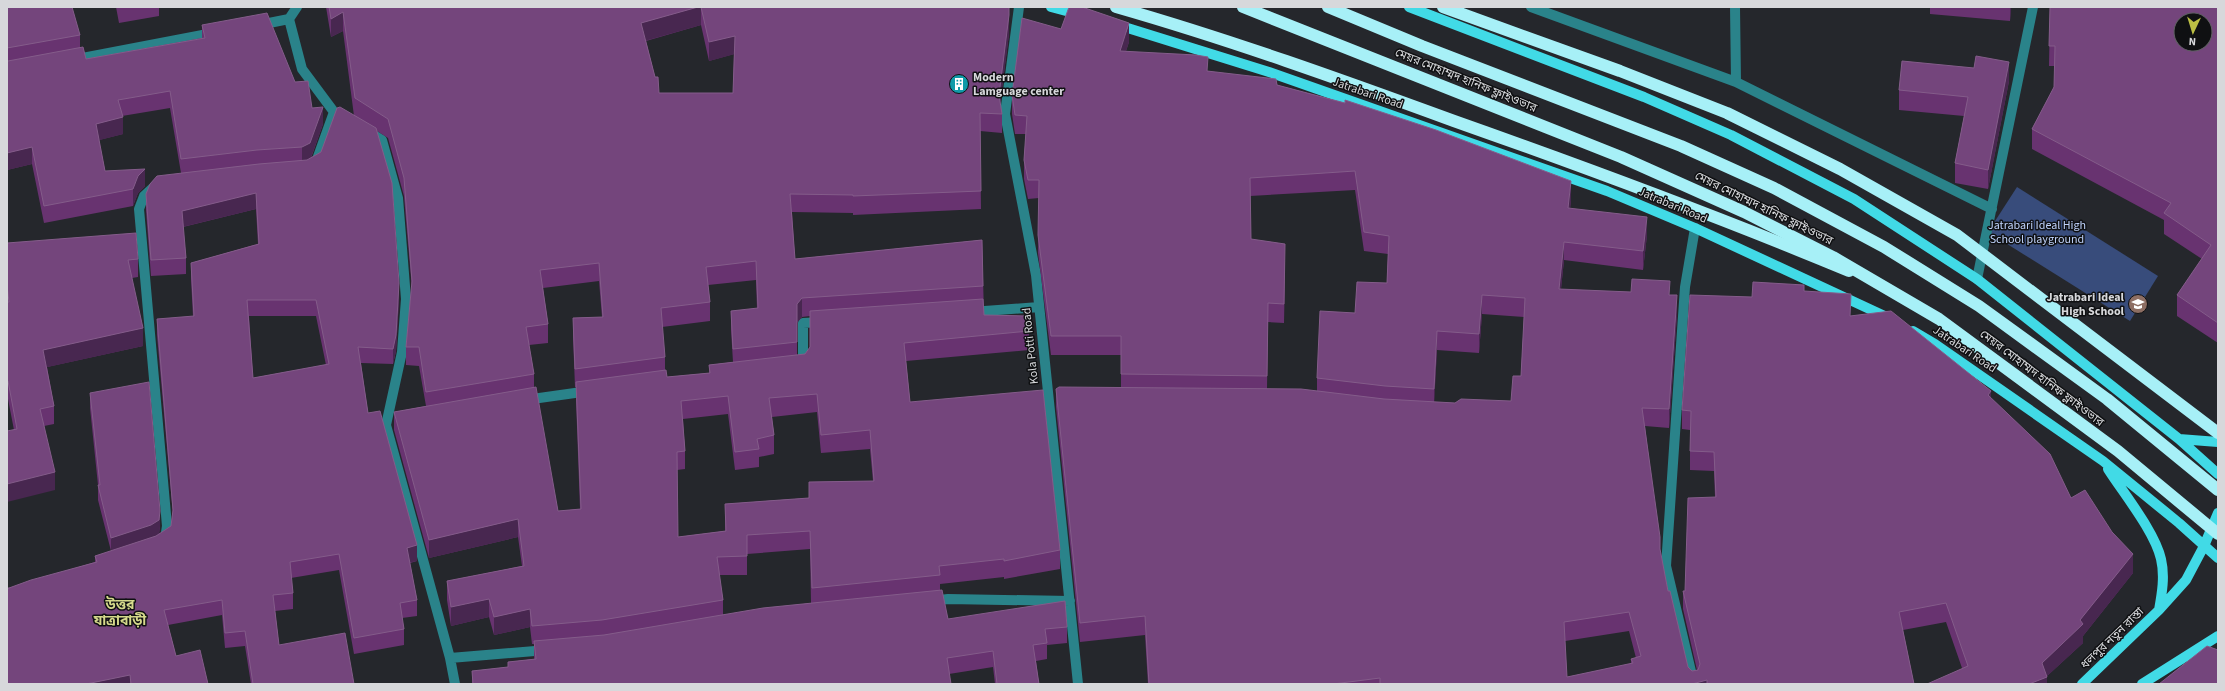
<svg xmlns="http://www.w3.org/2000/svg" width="2225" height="691" font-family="'Source Sans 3','Noto Sans Bengali',sans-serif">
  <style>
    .green { fill: #384c7b }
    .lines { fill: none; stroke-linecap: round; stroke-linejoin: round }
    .minor { stroke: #2a838a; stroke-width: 10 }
    .major { stroke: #41dae6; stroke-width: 10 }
    .highway { stroke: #a7f0f7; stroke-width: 12 }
    .highway-bridge { stroke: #a7f0f7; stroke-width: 12 }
    .wall { fill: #683370; fill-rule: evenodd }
    .shaded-wall { fill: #482750 }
    .building { fill: #74457c; stroke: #845c8a; fill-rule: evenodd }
    .labels { text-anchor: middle; stroke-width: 3; stroke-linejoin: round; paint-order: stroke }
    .poi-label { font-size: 12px; font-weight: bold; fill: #d7d8db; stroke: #0f1012; text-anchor: start }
    .street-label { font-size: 12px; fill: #d7d8db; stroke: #0f1012 }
    .park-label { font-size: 12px; fill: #bfd2fb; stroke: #0f1012 }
    .quarter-label { font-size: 14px; font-weight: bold; fill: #d5d98b; stroke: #0f1012 }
  </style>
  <rect width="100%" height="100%" fill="#25272c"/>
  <path class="green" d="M2017,187L2158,276L2130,321L1988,232Z"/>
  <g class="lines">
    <path class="minor" d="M297,7L289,19L302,69L334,112L339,115
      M1019,7L1005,114L1036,275L1078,684
      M1531,7L1736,82L1992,209
      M1735,7L1736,82
      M259,25L289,19
      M72,60L213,33
      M369,132L382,140L398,198L406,299L402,352L386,425L450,658L455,684
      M315,165L334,112
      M156,185L144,196L139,209L167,526L165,539L162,540
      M1977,279L2033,7
      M971,312L1039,307
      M803,366V323L822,322
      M525,400L589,391
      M932,601L948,599L1070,601
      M450,658L547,650
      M1694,684L1666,566L1685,287L1695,228"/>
    <path class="major" d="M1051,7L1081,15
      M1409,7L1644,97L1731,135L1854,199L1977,279L2179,439L2218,474
      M1118,25L1269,72L1607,191L1695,228L1891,319
      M1913,331L1935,344L2103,461L2179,523L2218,558
      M2179,439L2218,442
      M2108,469C2124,494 2155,532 2161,559C2165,576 2162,593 2159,610
      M2082,684L2159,610L2186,580L2204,546L2218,513
      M2142,684L2218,636"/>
    <path class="highway" d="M1116,7C1231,40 1342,80 1454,121C1587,168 1719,217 1849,271
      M1328,7L1422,46L1681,146L1774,188L1884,247L1979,306L2107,399L2218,490"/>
    <path class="highway-bridge" d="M1243,7L1621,157L1744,212L1833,257L1939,319L2118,451L2218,534
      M1443,7L1620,71L1727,113L1840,169L1957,235L2218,433"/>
  </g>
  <path class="wall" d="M7,7L80,35V48L86,59L202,38V25L295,82L323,124L311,158L321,152L354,116L343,31L331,37L326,7H1009V34L1000,103L1002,114V133L980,131L981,209L853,215V213L792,212L795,259L982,240L984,315L1029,331V350L906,361L910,402L1060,550V569L1004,579V577L940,584V590L948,619L1067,627V643L1047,645V659L1036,661L1039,684H995L993,667L949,674L951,684H472V671L508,667V662L534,659V644H532L530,627L494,635L489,617L451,626L447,600V581L522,566L518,537L429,558L394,430V412L426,406L419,366L406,365V347L412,289L404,196L388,138L377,131L399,299L396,351L393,364L361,363L368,413L417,561L410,563L417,600V616L402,618L404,629V645L354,654L339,570L291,578L293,593V609L275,611L279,645L354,684H251L245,646L225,648L222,615L168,625L176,656L208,684H7L9,588L95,562V556L111,551L98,500V485L90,408V393L160,526L159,534L171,526L173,515L157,335V319L193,317L191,279V263L258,244L256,209L183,227L186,258V274L151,276L146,210V194L181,173L170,108L122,116L123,134L99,140L105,171L145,186L138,193L133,206L44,223L32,164L7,170ZM701,25L709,61L734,54L733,93H659L646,41ZM756,280L757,309L731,311V330L733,362L709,365V373L667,377L665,370V357L662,327L710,321V302L708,285ZM599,281L602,317L573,318V337L575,387H576V400L580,509L558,511L534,388V374L529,345L548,343V324L543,288ZM249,316H316L326,365L253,378ZM810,316V348L805,354L797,355V322L802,317ZM817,412L821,453L870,449L873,481L809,482V498L725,504V531L678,537L677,470L685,469V451L683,419L728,414L735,470L759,467V457L774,454V435L772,417ZM810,549L811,603L723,615V600L719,575H747V554Z
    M116,7H159V16L119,23Z
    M1930,7H2011L2010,21L1930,14Z
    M2050,7H2218V343L2177,316V295L2202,259L2164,234V220L2032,149V129L2054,87L2055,66H2049Z
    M1061,29L1129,42L1126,51L1208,71L1277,85L1345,103V100L1571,200L1570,209L1647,235L1643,270L1564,260L1561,289L1670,295L1677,314L1669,428L1645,426L1660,552L1668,591L1688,667L1692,671L1697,670L1683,609V591H1685L1715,497L1714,471L1690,470V430L1682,429V410L1752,297L1804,291L1851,316L1991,399L2071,498L2133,573L2083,636V643L2047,676V684L1962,668L1946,622L1903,630L1914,684H1148L1145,635L1080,642L1056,407V389L1121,387V355H1051L1038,253L1039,198L1028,199L1024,179V160L1026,134H1015L1012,114V95ZM1355,190L1364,251L1388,254L1387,283L1355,313L1317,378V391L1267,389L1268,322L1284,323L1285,263L1251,239L1250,196ZM1482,314L1524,317L1521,376L1511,401L1455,403L1434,402L1437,350L1479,353ZM1629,631L1636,658L1631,659V664L1567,677L1565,641Z
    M1974,68L2009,81L1988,189L1955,183V163L1964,116L1899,110V90Z
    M7,243L138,259V277L132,278L143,346L47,367L54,406V424L44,426L55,490L14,430L8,399H7Z"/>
  <path class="shaded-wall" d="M698,7H701V25L641,42V23Z
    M2010,7H2011L2010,21Z
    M343,12V31L331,37V19Z
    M1009,15V34L999,113V95Z
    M1129,23V42L1120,69V51Z
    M735,36V54L709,61V42Z
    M2009,62V81L1988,189V170Z
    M323,107V124L310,160L302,164V147Z
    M123,117V134L96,141V124Z
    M32,147V164L7,170V153Z
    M145,169V186L138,193L133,206V189L138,176Z
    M1571,181V200L1568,227V208Z
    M256,193V209L182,227V211Z
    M1647,217V235L1643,270V251Z
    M1564,242V260L1559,307V289Z
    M1285,244V263L1284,323V304Z
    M399,283V299L396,351L393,364V349Z
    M1482,295V314L1479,353V334Z
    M1677,295V314L1669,428V409Z
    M802,298V317L797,323V304Z
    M143,328V346L43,368V350Z
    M1437,331V350L1434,407V389Z
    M7,381H8V399H7Z
    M1991,391V410L1988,395Z
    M55,472V490L7,502V484Z
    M160,511V526L159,535L111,553V538Z
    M518,519V537L429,558V540Z
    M417,545V561L407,563V548Z
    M2133,554V573L2083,636V643L2045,678L2047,677V684H2029L2042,663L2080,620Z
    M489,599V617L451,626V607Z
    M530,609V627L494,635V617Z
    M130,675V684H86Z
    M1707,680V684H1692Z"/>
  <path class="building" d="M7,7H72L80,35L7,48Z
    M329,7H698L641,23L655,77H658L659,93H733L735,36L709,42L701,7H1009V15L999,95L1002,114L980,113L981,191L853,196V195L790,194L795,259L982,240L983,286L802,298L797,304V342L733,349L731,311L758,308L756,261L706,267L710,302L661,308L665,357L575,369L573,318L603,317L599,263L540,270L548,324L526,327L534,374L426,392L419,347H406L412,281L404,178L388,119L355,98L343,12L331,19Z
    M1069,7H1082L1129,23L1120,51L1196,55L1208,57L1207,71L1276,79L1277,85L1345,103V100L1436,130L1571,181L1568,208L1647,217L1643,251L1564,242L1559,289L1631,292L1632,279L1670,281L1669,295H1677L1669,409L1642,408L1660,537V549L1668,591H1670L1688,667L1692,671L1698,670L1700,664L1683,591H1685L1688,498L1716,497L1714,452L1690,451L1691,411L1682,410L1690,295L1752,297L1753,282L1804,285V291L1851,294L1850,316L1891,311L1991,391L1988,395L2050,454L2071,498L2085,490L2112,532L2133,554L2080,620L2083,624L2042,663L2047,677L2029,684H1927L1968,666L1946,603L1899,612L1914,684H1707V680L1692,684H1380V678L1333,684H1149L1145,616L1080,623L1056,389L1059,387L1301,389L1384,399L1455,403L1461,399L1511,401L1513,376H1521L1525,298L1482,295L1479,334L1437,331L1434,389L1385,386L1317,378L1320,311L1355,313L1357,282L1387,283L1389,236L1364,232L1355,171L1250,178L1251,239L1285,244L1284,304L1268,303L1267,376L1121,374V336H1051L1038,235L1039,180H1028L1024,160L1027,116L1015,115L1012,95L1022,18L1061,29ZM1629,612L1641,656L1631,659L1633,663L1567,677L1564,622Z
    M2050,7H2218V323L2177,295L2211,245L2164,213L2171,203L2032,129L2054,87L2055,46H2049ZM2181,20H2205V44H2181Z
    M267,13L295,82L308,81L312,108L323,107L310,143L302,147L257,150L181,159L170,91L118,100L123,117L96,124L105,171L145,169L138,176L133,189L44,206L32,147L7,153V61H8L83,47L86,59L205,38L202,25Z
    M1976,56L2009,62L1988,170L1955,163L1968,97L1899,90L1902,61L1974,68Z
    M340,107L376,128L392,183L399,283L396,335L393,349L358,347L368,413L380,411L417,545L407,548L417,600L400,603L404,629L354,638L339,554L290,562L293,593L273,595L279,645L345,633L354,684H253L245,631L225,633L222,600L164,610L176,656L200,650L208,684H131L130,675L86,684H7V588H9L31,580L97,562L95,556L156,536L171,526L173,510L157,319L194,316L191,263L259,244L256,193L182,211L186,258L151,260L146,194L150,184L157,176L259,164L307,160L321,152L337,108ZM247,300H316L329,364L253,378Z
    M136,233L138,259L128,260L143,328L43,350L54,406L40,409L55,472L7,484V431L17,429L8,381H7V302H9L7,285V243Z
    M983,299L984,315L1028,316L1029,331L904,343L910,402L1043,390L1060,550L1004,561V559L939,566L940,575L812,588L810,531L747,535V556L717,557L723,600L602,620L532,626L530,609L494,617L489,599L451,607L447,581L524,566L518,519L429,540L394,412L536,387L558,511L581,509L576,382L666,370L667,377L710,373L709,365L805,354L810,347V311ZM817,394L821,435L870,430L874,481L809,482V498L725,504L726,531L678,537L677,452L685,451L681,401L728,396L735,452L759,449L757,439L774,435L769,398Z
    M149,382L160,511L159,520L151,525L111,538L98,485H100L90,393Z
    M942,590L948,619L1065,601L1067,627L1045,629L1047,643L1033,645L1039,684H997L993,651L947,658L951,684H473L472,671L508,667V662L536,659L534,641L604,635L763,608Z
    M2207,646L2218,650V684H2159Z"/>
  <defs>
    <g id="building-disc" transform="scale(1)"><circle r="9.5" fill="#0f9aa8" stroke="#0f1012"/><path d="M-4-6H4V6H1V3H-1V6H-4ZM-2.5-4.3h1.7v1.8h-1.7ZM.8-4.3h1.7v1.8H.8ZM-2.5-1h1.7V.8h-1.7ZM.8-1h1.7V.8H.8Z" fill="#fff"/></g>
    <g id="school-disc" transform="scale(1)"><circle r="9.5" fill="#8d6e63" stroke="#0f1012"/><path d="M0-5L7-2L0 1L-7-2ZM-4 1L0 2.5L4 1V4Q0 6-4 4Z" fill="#fff"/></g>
  </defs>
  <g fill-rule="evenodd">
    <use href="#building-disc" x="959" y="84"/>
    <use href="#school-disc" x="2138" y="304"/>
  </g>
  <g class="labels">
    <g class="poi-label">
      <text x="973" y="81">Modern<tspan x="973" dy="14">Lamguage center</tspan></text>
      <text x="2124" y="301" text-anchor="end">Jatrabari Ideal<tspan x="2124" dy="14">High School</tspan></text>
    </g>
    <g class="street-label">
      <text transform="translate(1466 80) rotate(22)" y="4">মেয়র মোহাম্মদ হানিফ ফ্লাইওভার</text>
      <text transform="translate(1368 93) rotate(19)" y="4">Jatrabari Road</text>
      <text transform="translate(1673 205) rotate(23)" y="4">Jatrabari Road</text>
      <text transform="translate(1764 208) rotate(26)" y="4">মেয়র মোহাম্মদ হানিফ ফ্লাইওভার</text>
      <text transform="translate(1030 346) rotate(-96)" y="4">Kola Potti Road</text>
      <text transform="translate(1965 349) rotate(34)" y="4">Jatrabari Road</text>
      <text transform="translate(2042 378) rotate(37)" y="4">মেয়র মোহাম্মদ হানিফ ফ্লাইওভার</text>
      <text transform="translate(2112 638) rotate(-44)" y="4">ধলপুর নতুন রাস্তা</text>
    </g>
    <g class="park-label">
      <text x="2037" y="229">Jatrabari Ideal High<tspan x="2037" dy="14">School playground</tspan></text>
    </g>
    <g class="quarter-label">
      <text x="120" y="609">উত্তর<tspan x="120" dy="16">যাত্রাবাড়ী</tspan></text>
    </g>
  </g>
  <rect width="2225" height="691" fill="none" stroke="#d7d8db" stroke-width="16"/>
  <g transform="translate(2193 32) rotate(184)"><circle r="19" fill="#0f1012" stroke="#5f6062"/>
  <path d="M0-3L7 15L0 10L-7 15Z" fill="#bcbf44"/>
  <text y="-6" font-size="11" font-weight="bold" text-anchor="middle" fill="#d7d8db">N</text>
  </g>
</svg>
